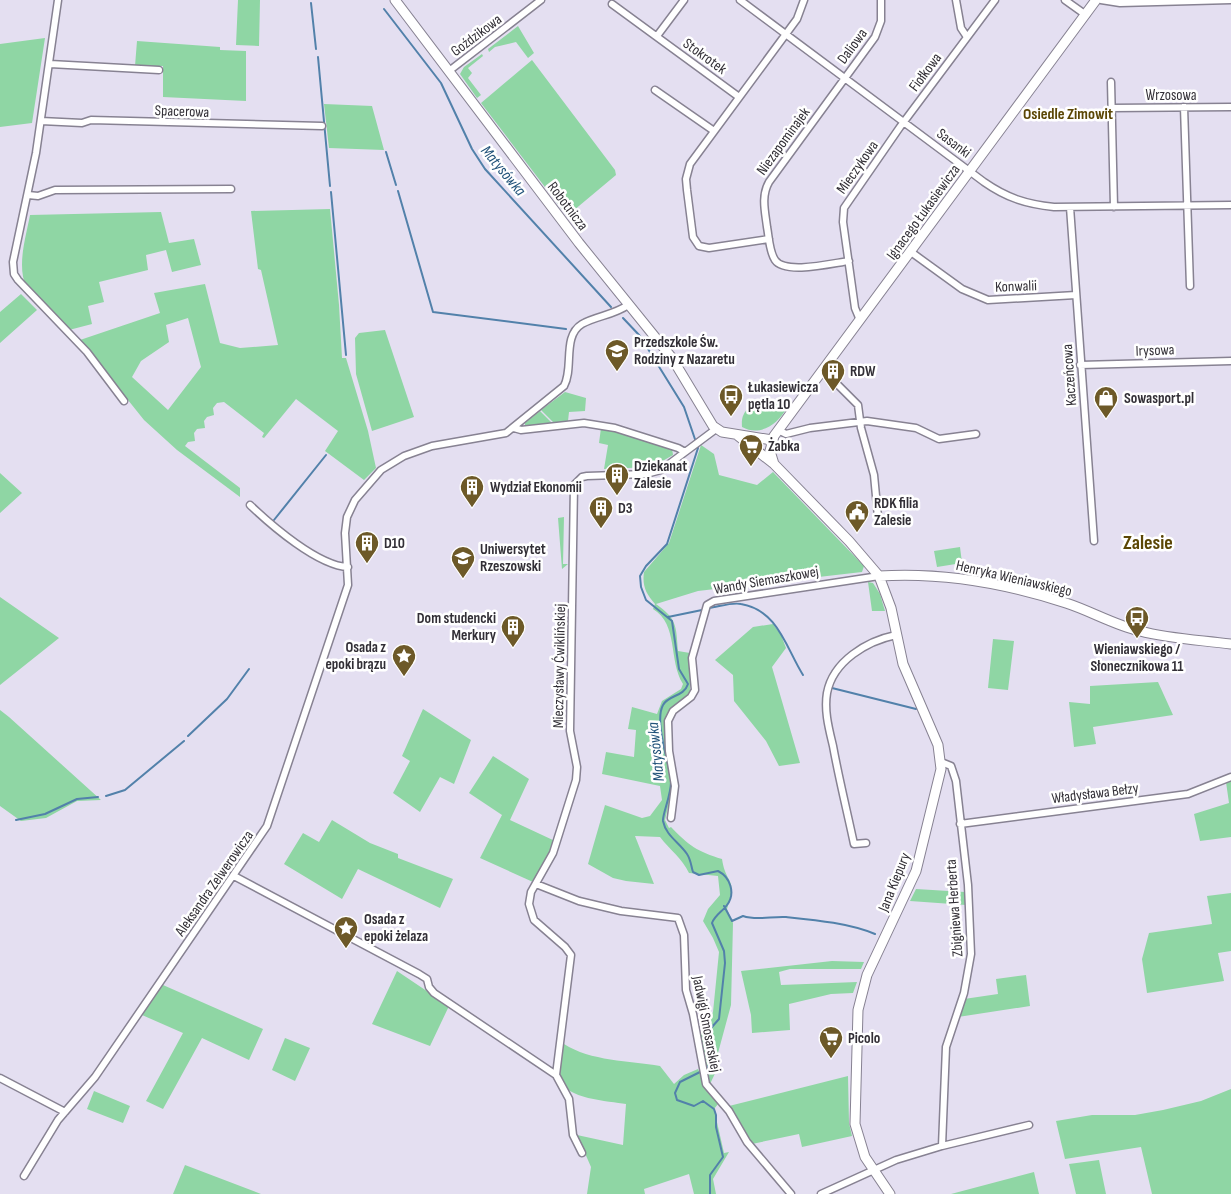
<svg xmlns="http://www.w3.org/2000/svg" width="1231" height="1194" font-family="'Sofia Sans Condensed',sans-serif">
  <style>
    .green { fill: #8fd6a4; fill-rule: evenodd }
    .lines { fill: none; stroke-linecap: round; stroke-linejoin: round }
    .stream { stroke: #5281aa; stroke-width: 2 }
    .street-casing { stroke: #878292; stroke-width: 9 }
    .secondary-casing { stroke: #878292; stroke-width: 11 }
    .street { stroke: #fff; stroke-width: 6 }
    .secondary { stroke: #fff; stroke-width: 9 }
    .labels { text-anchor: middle; stroke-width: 5; stroke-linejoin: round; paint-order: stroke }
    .street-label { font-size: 15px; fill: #322f36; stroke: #fff }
    .poi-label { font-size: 15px; font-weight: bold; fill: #322f36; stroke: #fff; text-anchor: start }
    .neighbourhood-label { font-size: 16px; font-weight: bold; fill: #5b4605; stroke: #fff }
    .water-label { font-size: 16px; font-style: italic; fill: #22537a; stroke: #fff }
    .district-label { font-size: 20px; font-weight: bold; fill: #5b4605; stroke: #fff }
  </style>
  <rect width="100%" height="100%" fill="#e4dff1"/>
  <path class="green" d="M238,0H260L259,46L236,45Z
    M518,26L534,53L528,58L516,42L495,47L489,52L488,49Z
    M45,38L32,123L0,127V44Z
    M137,41L220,47V50L246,51V101L163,97V66H135Z
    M482,54L483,56L468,68L472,73L468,78L481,95L477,98L460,74L464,67Z
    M532,60L615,170L616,175L567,216L481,103Z
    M324,104L372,106L384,150L329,148Z
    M330,209L339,305L342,358H346L368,431L376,468L364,480L325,451L338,431L296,399L264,438L262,437L264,433L224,402L217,403L213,408L214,415L207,417L204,421L205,428L197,429L194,433L195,441L188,442L185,446L240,488V497L177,450L144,420L80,340L160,313L154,293L205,284L220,343L240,348L278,345L261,270L258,269L251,211ZM188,318L201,367L168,410L132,377L141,361L169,342L166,325Z
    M161,212L169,243L194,239L201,265L172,272L166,250L146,255L148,270L99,282L104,302L88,306L92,324L69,330C57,318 35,302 27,288C16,267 26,237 30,215Z
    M21,294L37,310L0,343V312Z
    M385,330L414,417L372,431L356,374L355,338L359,333Z
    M565,392L586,398L585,411L569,412L568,421L554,423L541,410Z
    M775,403L786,409C778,424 760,437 742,427C740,405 758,403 775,403Z
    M540,411L552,423L525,426V423Z
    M601,428L672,448L673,455L652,467L604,469L608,445L599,443Z
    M701,445L714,454L719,475L757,485L773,472L864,566L862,572L698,591L656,604C677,619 676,625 678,651L690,653V693L666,718L664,727L673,785L665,820L669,828L671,827C688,845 698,852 722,859C726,886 738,876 727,909L733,923L731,1005L718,1053L719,1065L710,1084L707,1078L699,1036L713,1012L719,952L713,938L703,921L708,909L720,895L718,876L689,873C682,858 670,850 660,837L635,836L654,884L626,881L613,878L588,864L605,805L642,818L650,816L662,800L660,786L602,774L606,752L634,757L636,730L628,729L632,707L657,714L662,701L681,689L683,684C668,660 679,625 653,609L655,604C646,594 642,586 644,572L669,543Z
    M0,473L22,493L0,513Z
    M564,517L563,564H568L562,569L558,518Z
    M960,547L962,563L937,567L934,551Z
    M868,582L873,583L880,594L885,611H872Z
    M0,597L59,638L0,685Z
    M773,624L781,635L786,648L772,667L800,763L779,766L766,741L734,701L733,675L715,660L753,627Z
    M993,639L1014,641L1008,690L988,688Z
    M1158,682L1173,715L1093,727L1096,744L1074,747L1069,702L1090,704V686Z
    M423,709L471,740L454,784L440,777L420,812L393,793L410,761L402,756Z
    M0,710L9,717L101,800L77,801L46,818L21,821L0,806Z
    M493,756L529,779L510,820L555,841L533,882L480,858L502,815L469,793Z
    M1231,780V837L1200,841L1194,814L1229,803L1226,782Z
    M332,820L370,843L398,854V858L453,879L440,908L358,869L342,899L284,864L303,833L319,842Z
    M916,889L965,892L966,905L910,901Z
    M1231,893V951L1218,953L1224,981L1147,993L1142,959L1149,933L1212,924L1207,896Z
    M832,961L864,962L861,969H790L779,972L781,985L857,982L853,993L831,994L789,1004L790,1030L752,1033L751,1015L741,971Z
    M397,971L449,1006L430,1046L372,1024Z
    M1026,975L1030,1006L958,1017L964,999L998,994L996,979Z
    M163,985L263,1029L249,1060L202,1038L163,1109L146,1101L183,1033L142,1015Z
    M285,1038L310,1048L295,1081L272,1070Z
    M564,1044C590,1061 630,1061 660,1066L674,1084L684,1075L698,1069L709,1093L718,1104L714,1109L724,1153L729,1152L713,1179L716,1194H694L689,1174L644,1189L645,1194H587L591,1167L577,1135L623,1145L626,1104C609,1101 564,1099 561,1079C558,1067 562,1055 564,1044Z
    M848,1076L849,1123L852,1136L802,1147L799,1134L752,1144L729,1106Z
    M1231,1089V1194H1152L1141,1147L1065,1159L1056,1121L1092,1115H1135L1163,1110L1201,1101Z
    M94,1091L130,1106L123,1123L87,1109Z
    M1099,1160L1106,1194H1076L1069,1164Z
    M185,1165L261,1194H173Z
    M1034,1172L1039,1194H951Z"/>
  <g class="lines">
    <path class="stream" d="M311,3L316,49
      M384,9L441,83L472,149L485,169L611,307
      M318,57L330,186
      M386,152L396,185
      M398,191L433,312L566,329
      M331,192L346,355
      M623,318L640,336L684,407L698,448L667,544L646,566L640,576L641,587L646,600L672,621L679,669L688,684C684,697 668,695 663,705C654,722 669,762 671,780C672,793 662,815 663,821C666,836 679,842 687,854C691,860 691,866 693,872L699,875L718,871C730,877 736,893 727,905C723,911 715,915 712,923L724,951L725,963L719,1019L704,1036C706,1050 723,1055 706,1068
      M274,520L326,455
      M709,608C718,607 732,602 741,604C778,610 786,648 803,675
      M668,617L702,610
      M832,688L916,709
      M188,736L227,699L249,669
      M106,796L125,790L184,741
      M16,820L45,814L77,799L98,797
      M724,906L732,921L743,916C757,921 772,916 786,917C815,920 848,923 875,934
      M702,1071L680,1082L675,1093L677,1100L694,1106L703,1101L714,1109L716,1115V1127L723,1157L710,1175V1194"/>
    <g class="street-casing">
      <path id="street" d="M58,0L36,153L13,262L14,274L18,280L87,352L124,401
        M740,0L984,182C1007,198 1026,204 1054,207L1231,205
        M956,0L961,28L967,37
        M1065,0L1086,15
        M1101,0L1120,3L1231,0
        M612,4L739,97
        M657,36L684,0
        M50,64L159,70
        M449,71L541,0
        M1111,82L1114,207
        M655,90L714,131
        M1184,107L1190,286
        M1111,108L1231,107
        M41,121L82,123L91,120L322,126
        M28,195L38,196L55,190L231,189
        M1070,207L1094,541
        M769,239L709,248L699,246L693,237L687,190L686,179L690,164L797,19L804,0
        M911,252L962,289L988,300L1076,295
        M849,261C833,263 785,275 775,260C769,251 769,237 767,227C765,211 761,196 769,182L875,37L881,21V0
        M860,320L855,308L843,222L844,208L900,127L995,0
        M1080,365L1231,361
        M823,370L858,405L861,428L874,475L878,517
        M514,428L521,430L584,423L615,428L678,448L685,452
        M778,430L786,434L810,428L867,421L916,428L939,439L976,434
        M250,505C271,525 318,566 348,567
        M941,762L951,766L956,781L968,885L971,954L964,993L946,1047L942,1146
        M671,818L675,786L669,751L668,721L673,711L691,697L695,690L692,658L707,605L714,601L879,576
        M960,824L1188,794L1231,777
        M866,843L854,844C847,811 839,779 833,746C829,729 824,711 827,693C833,661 867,641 896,635
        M234,876L419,974L427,979L429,987L434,993L556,1075
        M536,884L579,901L621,911L678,918L684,935L686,990L693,1014L706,1084L729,1111L747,1142L791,1194
        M0,1078L65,1112
        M582,1153L573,1135L569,1099L556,1075L571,955L565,947L534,920L529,904L531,892L553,853L576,780L577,767L570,731L574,485L582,477L587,476L646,474L661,470L716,429
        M24,1176L58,1120L95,1077L267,826L348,585L345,533L347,517L355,500L381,470L404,456L432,446L506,433L564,386C574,368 562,336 582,324C596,316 614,315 628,305
        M821,1194L896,1160L942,1146L1029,1125"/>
    </g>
    <g class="secondary-casing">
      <path id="secondary" d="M395,0L579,243L672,358L713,426L722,432L772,440
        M737,435L774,464L849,541L879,576L891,608L903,664L938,745L941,769L916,871L867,975L858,1010L855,1124L865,1157L890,1194
        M774,464L770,451L774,436L1096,0
        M879,576C942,572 1005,583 1066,603C1091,611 1114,625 1140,631C1170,639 1201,640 1231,644"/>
    </g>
    <use href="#street" class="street"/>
    <use href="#secondary" class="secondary"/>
  </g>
  <defs>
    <g id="school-pin" transform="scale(1.25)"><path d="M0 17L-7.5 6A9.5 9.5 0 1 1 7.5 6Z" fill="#6d5928" stroke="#fff"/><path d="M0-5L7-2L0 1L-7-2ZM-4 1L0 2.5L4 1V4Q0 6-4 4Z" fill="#fff"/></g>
    <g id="building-pin" transform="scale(1.25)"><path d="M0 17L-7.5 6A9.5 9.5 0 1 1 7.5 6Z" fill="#6d5928" stroke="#fff"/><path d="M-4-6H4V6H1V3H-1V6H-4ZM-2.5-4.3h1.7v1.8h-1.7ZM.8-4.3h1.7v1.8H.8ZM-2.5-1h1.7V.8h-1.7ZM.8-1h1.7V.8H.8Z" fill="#fff"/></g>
    <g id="bus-pin" transform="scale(1.25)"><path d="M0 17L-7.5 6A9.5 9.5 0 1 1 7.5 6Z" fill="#6d5928" stroke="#fff"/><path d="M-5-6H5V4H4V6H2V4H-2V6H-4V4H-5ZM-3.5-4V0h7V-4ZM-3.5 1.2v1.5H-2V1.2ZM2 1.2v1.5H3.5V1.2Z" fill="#fff"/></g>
    <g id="shop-pin" transform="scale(1.25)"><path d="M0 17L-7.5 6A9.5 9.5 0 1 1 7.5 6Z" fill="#6d5928" stroke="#fff"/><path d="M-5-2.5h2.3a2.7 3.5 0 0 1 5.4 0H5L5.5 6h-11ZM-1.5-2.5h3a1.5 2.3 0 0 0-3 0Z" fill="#fff"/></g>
    <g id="supermarket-pin" transform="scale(1.25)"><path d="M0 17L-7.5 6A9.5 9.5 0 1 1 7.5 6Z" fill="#6d5928" stroke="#fff"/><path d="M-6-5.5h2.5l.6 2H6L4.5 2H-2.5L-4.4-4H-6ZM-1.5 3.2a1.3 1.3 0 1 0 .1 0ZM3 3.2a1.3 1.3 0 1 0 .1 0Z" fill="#fff"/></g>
    <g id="civic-pin" transform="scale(1.25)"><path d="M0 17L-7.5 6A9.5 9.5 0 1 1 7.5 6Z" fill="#6d5928" stroke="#fff"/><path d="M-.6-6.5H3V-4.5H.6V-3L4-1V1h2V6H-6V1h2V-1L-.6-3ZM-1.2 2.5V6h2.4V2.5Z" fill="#fff"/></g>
    <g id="university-pin" transform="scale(1.25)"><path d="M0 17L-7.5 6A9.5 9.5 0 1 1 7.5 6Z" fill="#6d5928" stroke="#fff"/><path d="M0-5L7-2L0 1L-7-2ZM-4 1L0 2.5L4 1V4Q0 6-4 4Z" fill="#fff"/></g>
    <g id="sight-pin" transform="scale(1.25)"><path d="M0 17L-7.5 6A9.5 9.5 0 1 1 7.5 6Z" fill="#6d5928" stroke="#fff"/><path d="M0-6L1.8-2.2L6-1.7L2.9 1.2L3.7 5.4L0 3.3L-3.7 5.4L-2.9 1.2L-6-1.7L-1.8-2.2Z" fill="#fff"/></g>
  </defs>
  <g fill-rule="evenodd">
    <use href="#school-pin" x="617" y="351"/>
    <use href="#building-pin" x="833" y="371"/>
    <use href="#bus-pin" x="731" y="396"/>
    <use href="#shop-pin" x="1106" y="398"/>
    <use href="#supermarket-pin" x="751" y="446"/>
    <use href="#building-pin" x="617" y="475"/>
    <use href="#building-pin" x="472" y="487"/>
    <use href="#building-pin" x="601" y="508"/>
    <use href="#civic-pin" x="857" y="512"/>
    <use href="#building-pin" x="367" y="543"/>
    <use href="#university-pin" x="463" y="558"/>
    <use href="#bus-pin" x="1137" y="618"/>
    <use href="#building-pin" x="513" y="627"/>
    <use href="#sight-pin" x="404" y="656"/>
    <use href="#sight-pin" x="346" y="928"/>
    <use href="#supermarket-pin" x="831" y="1038"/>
  </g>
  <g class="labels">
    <g class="street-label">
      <text transform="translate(476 35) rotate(-37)" y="5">Goździkowa</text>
      <text transform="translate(852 46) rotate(-54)" y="5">Daliowa</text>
      <text transform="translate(705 56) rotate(36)" y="5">Stokrotek</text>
      <text transform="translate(925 72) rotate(-53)" y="5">Fiołkowa</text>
      <text x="1171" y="100">Wrzosowa</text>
      <text transform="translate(182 111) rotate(2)" y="5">Spacerowa</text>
      <text transform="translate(783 141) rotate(-54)" y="5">Niezapominajek</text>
      <text transform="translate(954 143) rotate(37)" y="5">Sasanki</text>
      <text transform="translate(857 167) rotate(-55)" y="5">Mieczykowa</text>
      <text transform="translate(568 206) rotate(53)" y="5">Robotnicza</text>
      <text transform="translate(923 212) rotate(-54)" y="5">Ignacego Łukasiewicza</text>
      <text transform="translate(1016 286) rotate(-2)" y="5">Konwalii</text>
      <text transform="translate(1155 350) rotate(-2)" y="5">Irysowa</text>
      <text transform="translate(1069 375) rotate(-94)" y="5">Kaczeńcowa</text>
      <text transform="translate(1014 578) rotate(13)" y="5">Henryka Wieniawskiego</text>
      <text transform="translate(766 580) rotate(-10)" y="5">Wandy Siemaszkowej</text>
      <text transform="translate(559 666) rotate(-89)" y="5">Mieczysławy Ćwiklińskiej</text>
      <text transform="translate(1095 793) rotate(-7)" y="5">Władysława Bełzy</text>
      <text transform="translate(894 882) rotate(-68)" y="5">Jana Kiepury</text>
      <text transform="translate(214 883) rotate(-55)" y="5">Aleksandra Zelwerowicza</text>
      <text transform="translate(954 908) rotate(-94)" y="5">Zbigniewa Herberta</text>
      <text transform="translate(707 1024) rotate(79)" y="5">Jadwigi Smosarskiej</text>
    </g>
    <g class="poi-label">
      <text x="634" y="347">Przedszkole Św.<tspan x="634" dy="17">Rodziny z Nazaretu</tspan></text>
      <text x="850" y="376">RDW</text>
      <text x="748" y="392">Łukasiewicza<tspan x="748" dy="17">pętla 10</tspan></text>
      <text x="1124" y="403">Sowasport.pl</text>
      <text x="768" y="451">Żabka</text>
      <text x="634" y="471">Dziekanat<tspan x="634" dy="17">Zalesie</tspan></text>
      <text x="490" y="492">Wydział Ekonomii</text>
      <text x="874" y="508">RDK filia<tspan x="874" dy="17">Zalesie</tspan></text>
      <text x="618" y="513">D3</text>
      <text x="384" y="548">D10</text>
      <text x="480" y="554">Uniwersytet<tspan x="480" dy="17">Rzeszowski</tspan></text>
      <text x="496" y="623" text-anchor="end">Dom studencki<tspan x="496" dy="17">Merkury</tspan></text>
      <text x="386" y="652" text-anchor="end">Osada z<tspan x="386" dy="17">epoki brązu</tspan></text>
      <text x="1137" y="654" text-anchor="middle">Wieniawskiego /<tspan x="1137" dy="17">Słonecznikowa 11</tspan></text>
      <text x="364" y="924">Osada z<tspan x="364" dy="17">epoki żelaza</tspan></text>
      <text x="848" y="1043">Picolo</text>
    </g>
    <g class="neighbourhood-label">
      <text x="1068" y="119">Osiedle Zimowit</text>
    </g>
    <g class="water-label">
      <text transform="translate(504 170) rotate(50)" y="6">Matysówka</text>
      <text transform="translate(655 752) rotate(-96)" y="6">Matysówka</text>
    </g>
    <g class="district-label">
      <text x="1148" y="549">Zalesie</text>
    </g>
  </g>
</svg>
